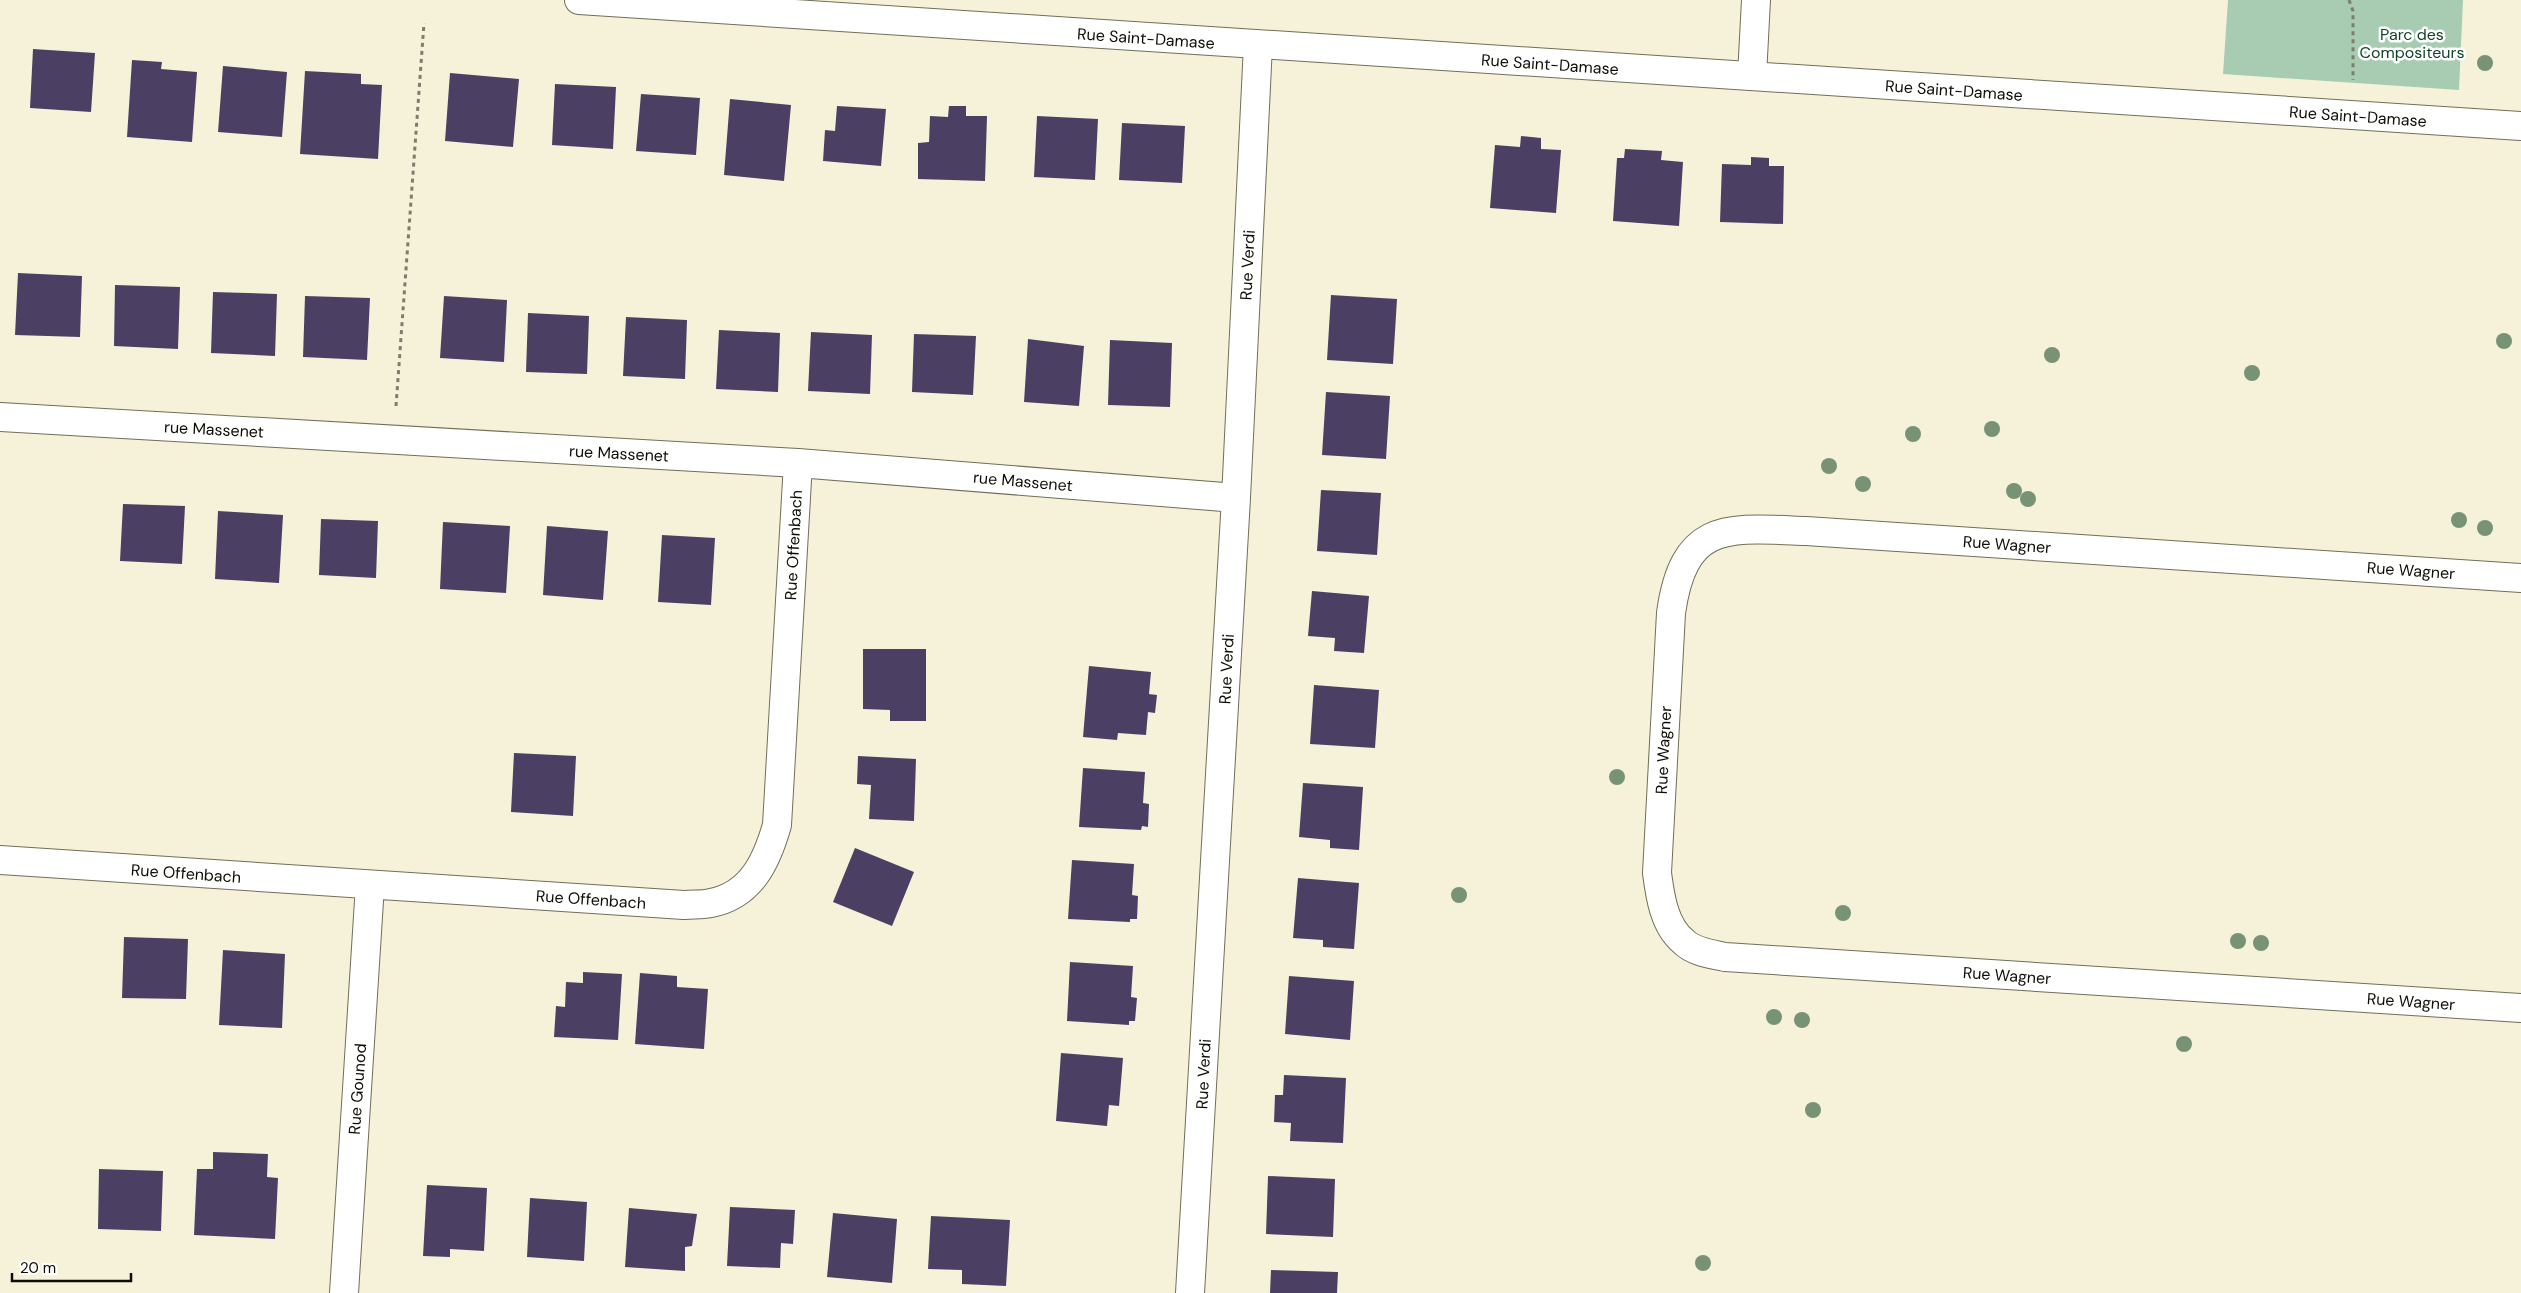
<svg xmlns="http://www.w3.org/2000/svg" width="2521" height="1293" font-family="'DM Sans',sans-serif">
  <style>
    .green { fill: #a8ccb2 }
    .building { fill: #4c3f64 }
    .lines { fill: none; stroke-linecap: round; stroke-linejoin: round }
    .street-casing { stroke: #716e58; stroke-width: 30 }
    .secondary-casing { stroke: #716e58; stroke-width: 30 }
    .path { stroke: #7e7c6c; stroke-width: 3; stroke-dasharray: 4 4; stroke-linecap: butt }
    .street { stroke: #fff; stroke-width: 28 }
    .secondary { stroke: #fff; stroke-width: 28 }
    .tree { fill: #789276 }
    .labels { text-anchor: middle; stroke-width: 5; stroke-linejoin: round; paint-order: stroke }
    .park-label { font-size: 16px; fill: #114425; stroke: #fff }
    .street-label { font-size: 16px; fill: #0e0d05; stroke: #fff }
  </style>
  <rect width="100%" height="100%" fill="#f6f2da"/>
  <path class="green" d="M2228,0H2463L2459,90L2223,74Z"/>
  <path class="building" d="M33,49L95,53L91,112L30,108Z
    M132,60L162,62L161,69L197,72L192,142L127,137Z
    M223,66L287,72L282,137L218,132Z
    M305,71L361,74V84L382,85L378,159L300,154Z
    M450,73L519,79L513,147L445,141Z
    M555,84L616,87L613,149L552,145Z
    M641,94L700,98L696,155L636,151Z
    M730,99L791,105L784,181L724,175Z
    M837,106L886,109L881,166L823,161L825,130L835,131Z
    M949,106H966V116H987L985,181L918,179V143L929,142L930,116L948,117Z
    M1037,116L1098,119L1095,180L1034,177Z
    M1122,123L1185,126L1182,183L1119,180Z
    M1521,136L1541,138V149L1561,150L1556,213L1490,208L1495,145L1520,147Z
    M1625,149L1662,151L1661,160L1683,162L1679,226L1613,221L1617,158H1624Z
    M1751,157L1769,158V166H1784L1783,224L1720,222L1722,164L1751,165Z
    M18,273L82,276L80,337L15,335Z
    M115,285L180,287L178,349L114,346Z
    M213,292L277,294L275,356L211,353Z
    M1331,295L1397,299L1393,364L1327,360Z
    M305,296L370,298L367,360L303,357Z
    M444,296L507,300L504,362L440,358Z
    M528,313L589,316L587,374L526,372Z
    M626,317L687,320L685,379L623,376Z
    M719,330L780,333L778,392L716,389Z
    M811,332L872,335L870,394L808,391Z
    M914,334L976,336L973,395L912,392Z
    M1028,339L1084,346L1079,406L1024,402Z
    M1110,340L1172,343L1170,407L1108,405Z
    M1326,392L1390,396L1386,459L1322,455Z
    M1321,490L1381,493L1377,555L1317,551Z
    M123,504L185,506L182,564L120,561Z
    M218,511L283,515L279,583L215,579Z
    M321,519L378,521L376,578L319,575Z
    M443,522L510,526L506,593L440,589Z
    M547,526L608,531L603,600L543,595Z
    M662,535L715,538L711,605L658,602Z
    M1312,591L1369,596L1364,653L1334,651L1335,638L1308,636Z
    M863,649H926V721H890V710L863,709Z
    M1089,666L1151,672L1149,694L1157,695L1155,713L1148,712L1146,735L1118,733L1117,740L1083,737Z
    M1314,685L1379,690L1375,748L1310,744Z
    M514,753L576,756L573,816L511,812Z
    M858,756L916,759L914,821L869,819L871,785L857,784Z
    M1083,768L1145,772L1143,803L1149,804L1148,827L1142,826L1141,830L1079,827Z
    M1303,783L1363,787L1359,850L1330,848V840L1299,837Z
    M855,848L914,872L892,926L833,902Z
    M1072,860L1134,864L1132,895L1138,896L1137,919H1130V922L1068,919Z
    M1298,878L1359,883L1354,949L1323,947V940L1293,938Z
    M124,937L188,939L186,999L122,998Z
    M223,950L285,954L282,1028L219,1025Z
    M1070,962L1133,966L1131,997L1137,998L1135,1021H1129V1025L1067,1021Z
    M583,972L622,974L618,1040L554,1037L556,1006L565,1007L566,982L583,983Z
    M640,973L677,976V987L708,989L704,1049L635,1044Z
    M1289,976L1354,981L1350,1040L1285,1034Z
    M1061,1053L1123,1058L1119,1106L1109,1105L1107,1126L1056,1121Z
    M1284,1075L1346,1078L1343,1143L1290,1141L1291,1123L1274,1122L1275,1095H1283Z
    M213,1152L268,1154L267,1177L278,1178L275,1239L194,1235L197,1169H213Z
    M99,1169L163,1171L161,1231L98,1229Z
    M1268,1176L1335,1179L1333,1237L1266,1234Z
    M427,1185L487,1188L484,1251L450,1249V1257L423,1256Z
    M530,1198L587,1202L584,1261L527,1257Z
    M730,1207L795,1210L793,1244L781,1243L780,1268L727,1266Z
    M629,1208L697,1214L692,1246L685,1247V1271L625,1267Z
    M833,1213L897,1219L892,1283L827,1277Z
    M931,1216L1010,1220L1006,1286L962,1284V1270L928,1269Z
    M1271,1270L1338,1272L1337,1293H1270Z"/>
  <g class="lines">
    <g class="street-casing">
      <path id="street" d="M1752,76L1756,0
        M0,417L798,463L1236,498
        M2521,578L1806,531C1728,528 1684,520 1671,613L1657,873C1660,896 1664,926 1684,942C1694,952 1712,954 1725,957L2521,1008
        M0,860L684,905C693,904 703,905 711,903C752,895 767,860 777,825L798,463
        M344,1293L370,885
        M1190,1293L1236,498L1258,45"/>
    </g>
    <g class="secondary-casing">
      <path id="secondary" d="M579,0L2521,126"/>
    </g>
    <path class="path" d="M2349,0L2353,11V80
      M396,406L424,23"/>
    <use href="#street" class="street"/>
    <use href="#secondary" class="secondary"/>
  </g>
  <g class="tree">
    <circle cx="2485" cy="63" r="8"/>
    <circle cx="2504" cy="341" r="8"/>
    <circle cx="2052" cy="355" r="8"/>
    <circle cx="2252" cy="373" r="8"/>
    <circle cx="1992" cy="429" r="8"/>
    <circle cx="1913" cy="434" r="8"/>
    <circle cx="1829" cy="466" r="8"/>
    <circle cx="1863" cy="484" r="8"/>
    <circle cx="2014" cy="491" r="8"/>
    <circle cx="2028" cy="499" r="8"/>
    <circle cx="2459" cy="520" r="8"/>
    <circle cx="2485" cy="528" r="8"/>
    <circle cx="1617" cy="777" r="8"/>
    <circle cx="1459" cy="895" r="8"/>
    <circle cx="1843" cy="913" r="8"/>
    <circle cx="2238" cy="941" r="8"/>
    <circle cx="2261" cy="943" r="8"/>
    <circle cx="1774" cy="1017" r="8"/>
    <circle cx="1802" cy="1020" r="8"/>
    <circle cx="2184" cy="1044" r="8"/>
    <circle cx="1813" cy="1110" r="8"/>
    <circle cx="1703" cy="1263" r="8"/>
  </g>
  <g class="labels">
    <g class="park-label">
      <text x="2412" y="40">Parc des<tspan x="2412" dy="18">Compositeurs</tspan></text>
    </g>
    <g class="street-label">
      <text transform="translate(1146 38) rotate(4)" y="6">Rue Saint-Damase</text>
      <text transform="translate(1550 64) rotate(4)" y="6">Rue Saint-Damase</text>
      <text transform="translate(1954 90) rotate(4)" y="6">Rue Saint-Damase</text>
      <text transform="translate(2358 116) rotate(4)" y="6">Rue Saint-Damase</text>
      <text transform="translate(1247 265) rotate(-87)" y="6">Rue Verdi</text>
      <text transform="translate(214 429) rotate(3)" y="6">rue Massenet</text>
      <text transform="translate(619 453) rotate(3)" y="6">rue Massenet</text>
      <text transform="translate(1023 481) rotate(5)" y="6">rue Massenet</text>
      <text transform="translate(2007 544) rotate(4)" y="6">Rue Wagner</text>
      <text transform="translate(793 545) rotate(-87)" y="6">Rue Offenbach</text>
      <text transform="translate(2411 570) rotate(4)" y="6">Rue Wagner</text>
      <text transform="translate(1226 669) rotate(-87)" y="6">Rue Verdi</text>
      <text transform="translate(1663 750) rotate(-87)" y="6">Rue Wagner</text>
      <text transform="translate(186 873) rotate(4)" y="6">Rue Offenbach</text>
      <text transform="translate(591 899) rotate(4)" y="6">Rue Offenbach</text>
      <text transform="translate(2007 975) rotate(4)" y="6">Rue Wagner</text>
      <text transform="translate(2411 1001) rotate(4)" y="6">Rue Wagner</text>
      <text transform="translate(1203 1074) rotate(-87)" y="6">Rue Verdi</text>
      <text transform="translate(357 1089) rotate(-86)" y="6">Rue Gounod</text>
    </g>
  </g>
  <path d="M12 1273v8h119v-8" fill="none" stroke="#0e0d05" stroke-width="2.5"/>
  <text x="20" y="1273" font-size="15" fill="#0e0d05" stroke="#ffffff" stroke-width="4" paint-order="stroke">20 m</text>
</svg>
